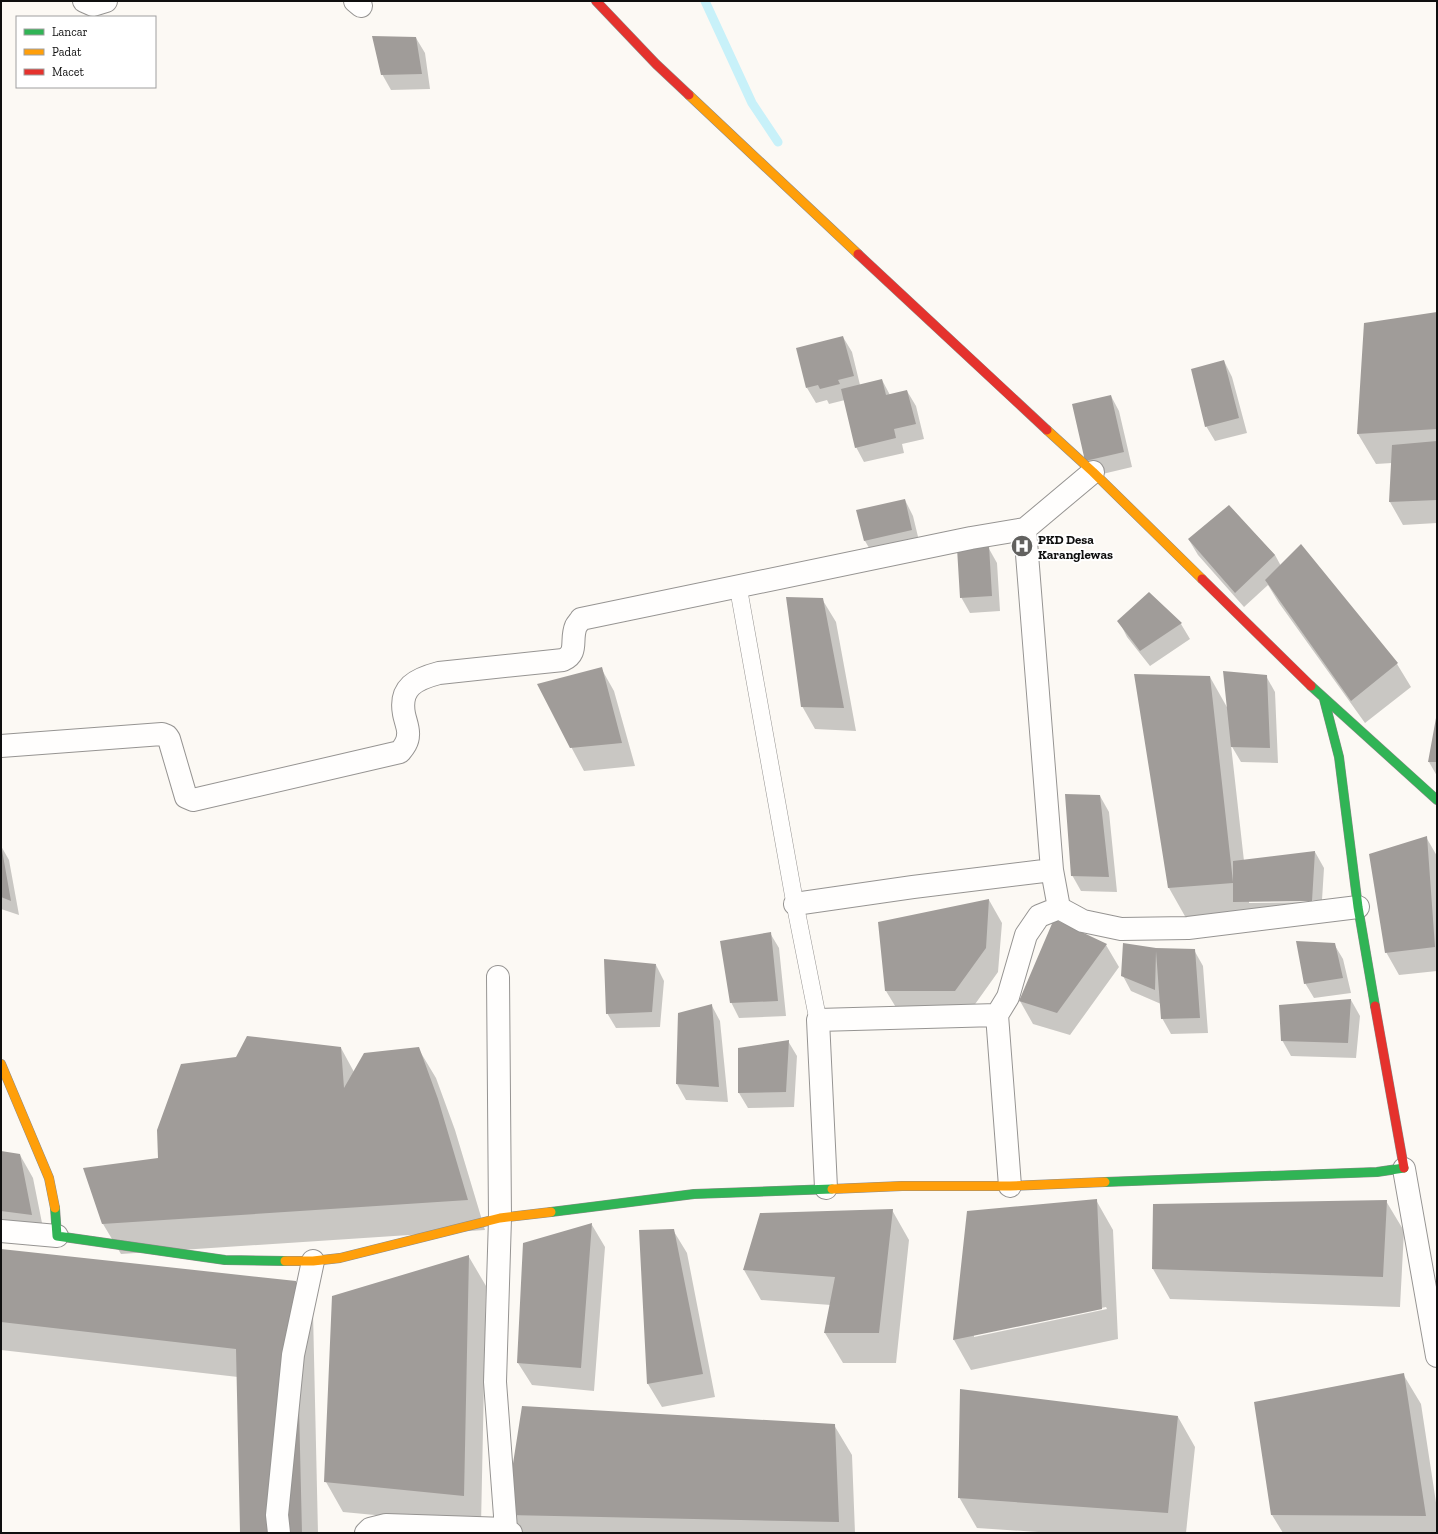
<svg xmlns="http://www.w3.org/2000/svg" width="1438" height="1534" font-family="'Zilla Slab',serif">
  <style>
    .shadow { fill: #0003; fill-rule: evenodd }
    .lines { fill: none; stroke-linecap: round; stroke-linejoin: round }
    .stream { stroke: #c8f1f9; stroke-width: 9 }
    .building { fill: #a09c99 }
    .lane-casing { stroke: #969492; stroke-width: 18 }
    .street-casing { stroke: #969492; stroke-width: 24 }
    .fast-casing { stroke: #8c8b89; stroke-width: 10 }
    .slow-casing { stroke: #8c8b89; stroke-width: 10 }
    .jam-casing { stroke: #8c8b89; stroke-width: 10 }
    .lane { stroke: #fffefd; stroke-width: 17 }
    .street { stroke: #fffefd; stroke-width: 22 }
    .fast { stroke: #30b455; stroke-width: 9 }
    .slow { stroke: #ff9f0a; stroke-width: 9 }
    .jam { stroke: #e5322d; stroke-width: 9 }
    .labels { text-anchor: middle; stroke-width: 4; stroke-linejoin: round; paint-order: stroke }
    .poi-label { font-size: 13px; font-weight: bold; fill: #0f0f0f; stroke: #fff; text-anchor: start }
  </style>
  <rect width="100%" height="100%" fill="#fcf9f4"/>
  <path class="shadow" d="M416,38L425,53L430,89L391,90L382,74Z
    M1437,313V523L1403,525L1390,502L1392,463L1376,464L1358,434L1365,324Z
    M843,337L852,352L860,385L882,380L890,395L907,391L916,406L924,439L902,444L904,453L864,462L856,447L845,400L829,404L827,400L816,403L807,388Z
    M1224,361L1232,377L1247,433L1215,441L1206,426Z
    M1111,396L1119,411L1132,467L1094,476L1086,461Z
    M905,500L913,516L920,545L874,556L865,541L858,511Z
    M1229,507L1275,555L1281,566L1301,546L1397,664L1411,687L1365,723L1279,603L1268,585L1244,607L1198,555L1189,540Z
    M988,547L997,563L1000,611L970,613L961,597Z
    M1149,593L1181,624L1190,639L1150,666L1127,637L1119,621Z
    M822,599L836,622L856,731L815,729L802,706Z
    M601,668L614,691L635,766L584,771L538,685Z
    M1266,676L1275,692L1278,763L1241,762L1231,745L1244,861L1315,852L1324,868L1321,916L1186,918L1169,888L1210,677L1228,709ZM1317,900V902L1249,903V901Z
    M1437,720V776L1429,762Z
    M1100,796L1109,812L1117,892L1081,891L1072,875Z
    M1426,837L1437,856V971L1399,975L1386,952Z
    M1,846L9,860L19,915L1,909Z
    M989,900L1002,923L998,972L968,1014H900L886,991Z
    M770,933L779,948L786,1016L739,1018L731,1002Z
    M1334,944L1343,959L1351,993L1314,998L1305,983Z
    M1106,945L1119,967L1070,1035L1033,1024L1020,1001Z
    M1156,949L1194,950L1203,966L1208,1033L1171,1034L1162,1018L1161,1004L1131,991L1123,976Z
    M656,965L664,981L660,1027L616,1028L607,1013Z
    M1351,1000L1360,1016L1356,1058L1291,1056L1282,1040Z
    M712,1006L720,1021L728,1102L686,1100L677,1084L679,1014Z
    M788,1041L797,1056L794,1107L748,1108L739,1093V1049Z
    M341,1048L354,1072L418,1048L436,1078L455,1130L485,1230L121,1254L103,1224L84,1169L159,1159Z
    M1,1152L20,1155L33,1178L45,1238L1,1231Z
    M1096,1200L1113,1230L1118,1339L971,1370L954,1340L968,1212ZM1106,1307L1107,1309L974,1337V1335Z
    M1386,1201L1404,1231L1400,1307L1170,1299L1153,1269Z
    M892,1210L909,1240L896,1363H843L825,1333L831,1305L761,1300L744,1270Z
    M592,1225L605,1247L594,1391L532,1385L518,1363Z
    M673,1230L687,1253L715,1397L662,1407L648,1384Z
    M1,1250L296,1282L313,1312L318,1533H241L238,1377L1,1350Z
    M469,1257L486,1286L481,1525L343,1512L326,1482Z
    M1403,1374L1421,1404L1437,1509V1533H1283L1272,1515Z
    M1178,1417L1195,1447L1186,1533H1053L977,1528L959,1497Z
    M834,1425L852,1455L855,1533H516L506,1515Z"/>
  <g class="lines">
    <path class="stream" d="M705,1L752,103L778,142"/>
  </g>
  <path class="building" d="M372,36L416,37L422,74L381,75Z
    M1437,312V429L1357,434L1364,323Z
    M843,336L854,376L838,380L840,384L820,389L818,385L806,388L796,348Z
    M1224,360L1239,418L1205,427L1191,369Z
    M882,379L886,395L907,390L916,424L894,429L896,438L855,448L841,389Z
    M1111,395L1124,452L1085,461L1072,404Z
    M1437,441V500L1389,502L1392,445Z
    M905,499L912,530L864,541L856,510Z
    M1229,505L1275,555L1235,593L1188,539Z
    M1301,544L1398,663L1351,701L1265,580Z
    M989,546L992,596L960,598L957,548Z
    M1149,592L1182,623L1140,651L1117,621Z
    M786,597L823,598L844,708L801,707Z
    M602,667L622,743L570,748L537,684Z
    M1223,671L1267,675L1270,748L1231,747Z
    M1134,674L1210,676L1233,882V861L1315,851L1312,901L1233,902V883L1168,888Z
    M1436,718L1437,762H1428Z
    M1065,794L1100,795L1109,877L1071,876Z
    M1427,836L1435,947L1385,953L1369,854Z
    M1,850H2L11,901L1,897Z
    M989,899L986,948L955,991H885L878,922Z
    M1054,919L1107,944L1057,1013L1019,1001Z
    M771,932L778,1001L730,1003L720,941Z
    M1296,941L1335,943L1343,978L1304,984Z
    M1123,943L1156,948L1195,949L1200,1018L1161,1019L1156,951L1155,990L1121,976Z
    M604,959L656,964L652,1012L606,1014Z
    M1351,999L1348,1043L1281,1041L1279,1005Z
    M712,1004L719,1087L676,1084L678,1013Z
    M247,1036L341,1047L344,1088L364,1053L419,1047L438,1099L468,1200L102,1224L83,1168L158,1158L157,1130L181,1064L236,1057Z
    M789,1040L786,1092L738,1093V1048Z
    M1,1151L20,1154L32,1215L1,1211Z
    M1097,1199L1102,1309L953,1340L967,1211Z
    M1387,1200L1383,1277L1152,1269L1153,1204Z
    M893,1209L879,1333H824L835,1277L743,1270L760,1213Z
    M592,1223L581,1368L517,1363L523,1243Z
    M674,1229L703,1374L647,1384L639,1230Z
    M1,1249L296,1281L302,1533H240L236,1349L1,1322Z
    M469,1255L464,1496L324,1482L332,1296Z
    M1404,1373L1426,1516L1271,1515L1254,1402Z
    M960,1389L1178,1416L1168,1513L958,1498Z
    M522,1406L835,1424L839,1522L505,1515Z"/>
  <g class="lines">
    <g class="lane-casing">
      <path id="lane" d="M738,586L795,904L818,1020"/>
    </g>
    <g class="street-casing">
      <path id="street" d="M84,1L93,5L106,1
        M355,1L361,6
        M1025,529L1052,870L1059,908
        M1,746L162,734L167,736L169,739L186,797L193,800L400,752C404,747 408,742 408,735C409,729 405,720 404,714C399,687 416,679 439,673L563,660C579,653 570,640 576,626C577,624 580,621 581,619L971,538L1025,529L1093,472
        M795,904L913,887L1052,870
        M498,977L500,1218L495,1382L506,1529L511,1533
        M997,1015L1010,1186
        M1404,1169L1437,1356
        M826,1188L818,1020L997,1015L1008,997L1026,935L1039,916L1059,908L1083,921L1121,929L1188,928L1358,907
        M1,1231L57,1236
        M279,1533L277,1515L293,1355L313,1261
        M366,1533L370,1529L386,1525L506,1529"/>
    </g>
    <g class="fast-casing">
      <path id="fast" d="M1311,686L1437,800
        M1324,699L1339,757L1358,907L1375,1006
        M1105,1182L1377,1172L1404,1168
        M55,1208L57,1236L225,1260L285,1261
        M551,1212L694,1194L832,1189"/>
    </g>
    <g class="slow-casing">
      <path id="slow" d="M689,95L858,254
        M1047,430L1093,472L1202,579
        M1,1064L49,1178L55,1208
        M832,1189L902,1186H1010L1105,1182
        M285,1261H313L340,1258L500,1218L551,1212"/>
    </g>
    <g class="jam-casing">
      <path id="jam" d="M596,1L656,64L689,95
        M858,254L1047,430
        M1202,579L1311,686
        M1375,1006L1404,1168"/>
    </g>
    <use href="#lane" class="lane"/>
    <use href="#street" class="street"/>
    <use href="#fast" class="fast"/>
    <use href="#slow" class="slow"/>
    <use href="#jam" class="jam"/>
  </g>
  <defs>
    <g id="hospital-disc" transform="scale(1.15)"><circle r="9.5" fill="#62615f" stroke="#fff"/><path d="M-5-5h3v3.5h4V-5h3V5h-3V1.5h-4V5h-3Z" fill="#fff"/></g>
  </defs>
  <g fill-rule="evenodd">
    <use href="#hospital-disc" x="1022" y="546"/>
  </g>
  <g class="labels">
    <g class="poi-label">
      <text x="1038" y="544">PKD Desa<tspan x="1038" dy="15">Karanglewas</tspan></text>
    </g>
  </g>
  <rect width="1438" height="1534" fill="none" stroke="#0f0f0f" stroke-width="4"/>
  <rect x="16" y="16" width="140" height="72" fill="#ffffff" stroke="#9f9f9f"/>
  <rect x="24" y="29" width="20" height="6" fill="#30b455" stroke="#9f9f9f"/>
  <text x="52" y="36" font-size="12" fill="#0f0f0f">Lancar</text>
  <rect x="24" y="49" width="20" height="6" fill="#ff9f0a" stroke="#9f9f9f"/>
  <text x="52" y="56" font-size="12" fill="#0f0f0f">Padat</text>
  <rect x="24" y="69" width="20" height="6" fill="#e5322d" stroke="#9f9f9f"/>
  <text x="52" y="76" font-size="12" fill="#0f0f0f">Macet</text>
</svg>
